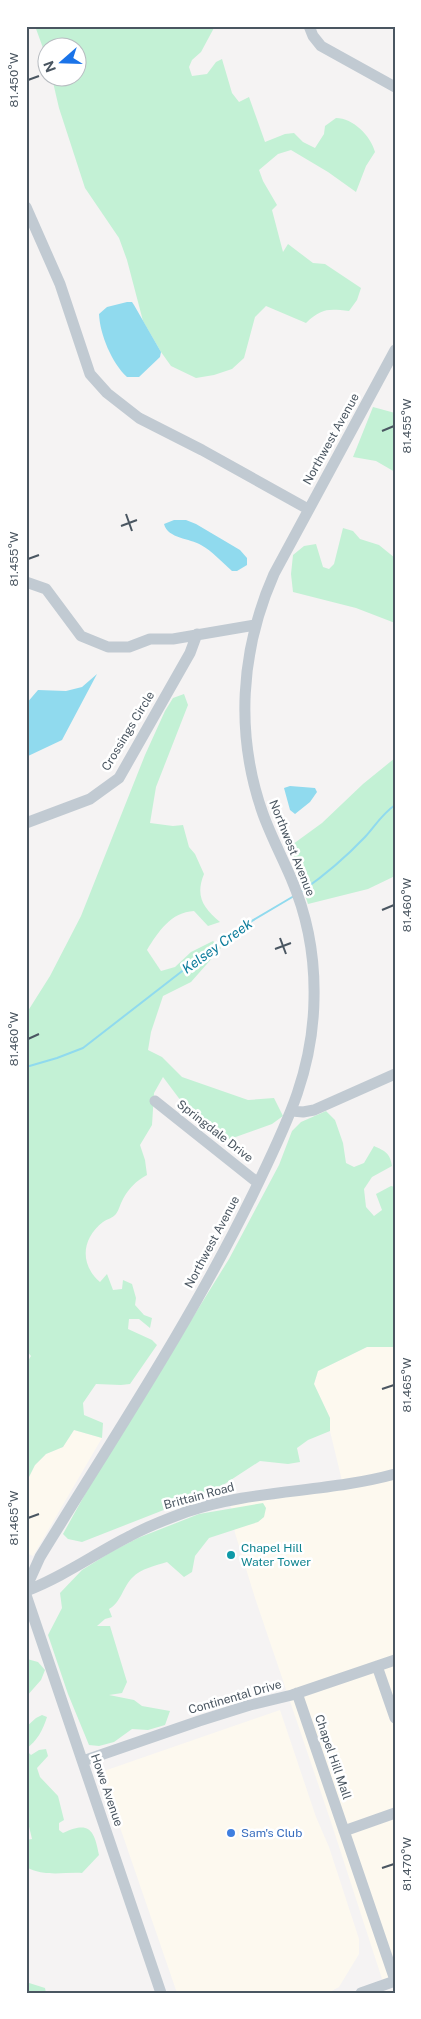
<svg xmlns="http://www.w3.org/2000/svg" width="421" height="2019" font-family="'Public Sans',sans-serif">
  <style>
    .commercial { fill: #fdf9ef }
    .green { fill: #c3f1d5 }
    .water { fill: #90daee }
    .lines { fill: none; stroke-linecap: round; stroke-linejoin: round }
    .stream { stroke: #90daee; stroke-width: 2 }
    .minor { stroke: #c1cad2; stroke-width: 11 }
    .ticks { fill: none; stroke: #4a5661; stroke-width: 2 }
    .culture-dot { fill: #0f9aa8; stroke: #fff; stroke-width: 2 }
    .shop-dot { fill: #3f7fe0; stroke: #fff; stroke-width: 2 }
    .labels { text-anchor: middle; stroke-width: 5; stroke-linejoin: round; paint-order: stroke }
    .street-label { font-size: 12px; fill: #4a5661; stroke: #fff }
    .culture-label { font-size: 12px; fill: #0d838f; stroke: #fff; text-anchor: start }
    .shop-label { font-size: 12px; fill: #366cbe; stroke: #fff; text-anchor: start }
    .water-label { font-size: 14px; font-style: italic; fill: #0c7c9b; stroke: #fff }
    .neatline { fill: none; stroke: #4a5661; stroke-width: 2 }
    .ticks-label { font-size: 12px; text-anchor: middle; fill: #4a5661 }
  </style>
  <rect width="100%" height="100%" fill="#f5f3f3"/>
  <path class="commercial" d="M367,1347H395V1981L384,1985L331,1822L255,1598L235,1533L230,1501L343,1485L330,1431V1418L314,1384L318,1371Z
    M74,1430L102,1438L33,1556L26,1553V1483L35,1465L46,1454L63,1447Z
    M280,1710L316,1817L329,1847L359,1939V1954L339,1987L328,1993H177L101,1772Z"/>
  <path class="green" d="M35,26H215L201,52L192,60L189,67L192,76L207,74L216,62L222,59L232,93L239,102L249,97L265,142L285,134L294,133L303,142L315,148L324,134L325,126L336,118C353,118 371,136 375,152L366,166L356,192L328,172L291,150L278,154L259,170L263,181L277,205L272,210L283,252L288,244L313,263L325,264L361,288L357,300L349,311C328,309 322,308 306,323L266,306L255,317L244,358L232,369L214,375L196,378L171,366L161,352L143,321L127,260L119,238L85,188L59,108L52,78H78V48H48L47,59Z
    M373,407L395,413V472L376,461L353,457Z
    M343,528L353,531L360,539L379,545L395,558V623L356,608L293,592L291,574L293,555L304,546L316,544L323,567L329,569L334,564Z
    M184,694L188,705L156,787L150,823L173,826L183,825L189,847L195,854L204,874C195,896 203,908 220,922L208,926L194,911C171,912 158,932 147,950L161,971L175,967L191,952L213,941L221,948L191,982L163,996L151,1032L148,1050L162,1057L182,1077L248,1100L274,1098L283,1116L272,1124L230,1139L213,1136L181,1101L163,1077L154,1093L152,1125L140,1145L145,1160L147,1175C136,1181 129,1188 123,1199C120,1204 119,1210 116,1214C113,1218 107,1219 103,1222C82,1238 79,1264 100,1282L107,1274L113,1290L122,1289L123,1280L132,1284L136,1298L135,1305L144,1315L152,1318L150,1328L139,1319H129L128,1329L152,1340L157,1345L130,1384L121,1385L96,1384L83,1403L84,1415L103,1423L102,1438L74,1430L63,1447L46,1454L35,1465L26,1483V1364L31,1356L26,1350V1014L50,976L81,916L145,755L165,711L173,698Z
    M395,758V876L368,889L308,904L289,847L322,823L363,784Z
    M326,1111L335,1120L343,1143L346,1163L354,1167L364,1163L374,1146C385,1151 390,1153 392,1166L372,1177L364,1189L366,1207L374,1216L382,1210L376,1194L391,1186L395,1187V1347H367L318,1371L314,1384L330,1418V1431L308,1440L297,1448L300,1462L288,1464L260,1461L220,1487L202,1495L82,1542L68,1539L63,1534L100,1467L229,1259L279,1165L292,1131L301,1122Z
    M263,1503L266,1508L264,1517L258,1522L209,1538L195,1556L192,1572L184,1577L167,1562C157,1565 140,1569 133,1577C123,1586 121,1603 109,1609L112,1617L105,1619L97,1626H110L127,1682L122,1693L109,1695L134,1700L142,1706L170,1711L165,1725L148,1730L132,1729L114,1742L99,1746L89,1745L68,1694L48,1635L62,1608L60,1593L82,1570L111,1552L138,1538L199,1514Z
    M27,1659L38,1662L45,1670L41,1680L26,1697Z
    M42,1715L47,1717C43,1730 37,1741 26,1749V1727L36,1718Z
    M46,1749L48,1756L37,1768L40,1777L58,1796L64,1820L59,1823V1830L63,1833C89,1821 94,1829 99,1855L82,1873C63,1872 44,1877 26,1867V1840L32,1839L26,1814V1750L31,1755L39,1750Z
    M26,1982L45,1988L46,1993H26Z"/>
  <path class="water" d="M127,302H132L134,305L161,352L160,357L139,377H127C112,363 100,335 99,314L107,307Z
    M174,520H186L196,524L240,550L247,558V565L237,571H232C222,562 212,551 201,545C190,538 168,539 164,524Z
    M97,674L62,740L26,757V704L38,690L66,691L82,687Z
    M290,786L315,788L317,792L310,802L295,814L290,810L284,788Z"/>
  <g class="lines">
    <path class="stream" d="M302,891C325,875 346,857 365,837C375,826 382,814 395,805
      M26,1067L57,1058L83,1048L199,958L210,951L223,938L294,896"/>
    <path class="minor" d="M309,26L313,36L321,46L395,87
      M26,207L60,284L90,374L107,393L139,418L202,450L308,509
      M26,582L46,589L81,636L108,647H129L150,639H173L255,625
      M26,823L90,799L119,778L190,653L197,634
      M155,1101L258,1183
      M292,1111L303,1112L314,1110L395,1074
      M26,1588L40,1557C113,1438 191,1321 252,1196C284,1129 313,1075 314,999C315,958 307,915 291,878C282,857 271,836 263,814C235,735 240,651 274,574L395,350
      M26,1591C65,1576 94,1554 130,1536C148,1526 167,1519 186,1512C253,1489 326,1493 395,1474
      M26,1595L161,1993
      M377,1666L395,1718
      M297,1693L395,1980
      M83,1761L199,1721L250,1705L292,1695L395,1660
      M344,1831L395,1813
      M361,1993L395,1981"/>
  </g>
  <path class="ticks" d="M28,80L39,76M382,431L394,426M126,514L132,531M121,526L137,520M28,559L39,555M382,910L394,905M280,938L286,954M275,949L291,943M28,1039L39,1034M382,1389L394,1385M28,1518L39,1514M382,1868L394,1864"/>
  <circle class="culture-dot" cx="231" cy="1555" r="5"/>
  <circle class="shop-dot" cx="231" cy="1833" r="5"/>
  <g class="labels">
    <g class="street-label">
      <text transform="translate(331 439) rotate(-61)" y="4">Northwest Avenue</text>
      <text transform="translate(128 731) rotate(-59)" y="4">Crossings Circle</text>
      <text transform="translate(292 848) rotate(68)" y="4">Northwest Avenue</text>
      <text transform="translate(215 1131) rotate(38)" y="4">Springdale Drive</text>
      <text transform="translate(212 1242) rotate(-62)" y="4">Northwest Avenue</text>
      <text transform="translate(199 1496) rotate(-15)" y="4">Brittain Road</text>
      <text transform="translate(235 1697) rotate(-16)" y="4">Continental Drive</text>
      <text transform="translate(333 1757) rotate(71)" y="4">Chapel Hill Mall</text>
      <text transform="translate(107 1790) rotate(71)" y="4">Howe Avenue</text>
    </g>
    <g class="culture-label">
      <text x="241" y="1552">Chapel Hill<tspan x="241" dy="14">Water Tower</tspan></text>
    </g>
    <g class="shop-label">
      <text x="241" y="1837">Sam's Club</text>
    </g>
    <g class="water-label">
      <text transform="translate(217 946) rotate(-36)" y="5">Kelsey Creek</text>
    </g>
  </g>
  <rect width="421" height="2019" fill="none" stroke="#ffffff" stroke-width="55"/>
  <g transform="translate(62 62) rotate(250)"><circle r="24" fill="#ffffff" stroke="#b7bbc0"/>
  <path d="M0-4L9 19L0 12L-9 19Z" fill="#1a73e8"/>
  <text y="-8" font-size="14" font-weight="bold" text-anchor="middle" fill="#4a5661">N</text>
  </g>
  <rect x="28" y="28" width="366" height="1964" class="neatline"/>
  <g class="ticks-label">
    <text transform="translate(14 80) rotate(-90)" y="4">81.450°W</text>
    <text transform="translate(407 426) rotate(-90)" y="4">81.455°W</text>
    <text transform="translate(14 559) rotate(-90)" y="4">81.455°W</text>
    <text transform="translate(407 905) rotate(-90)" y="4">81.460°W</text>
    <text transform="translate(14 1039) rotate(-90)" y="4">81.460°W</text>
    <text transform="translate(407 1385) rotate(-90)" y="4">81.465°W</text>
    <text transform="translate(14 1518) rotate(-90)" y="4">81.465°W</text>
    <text transform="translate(407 1864) rotate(-90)" y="4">81.470°W</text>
  </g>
</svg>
